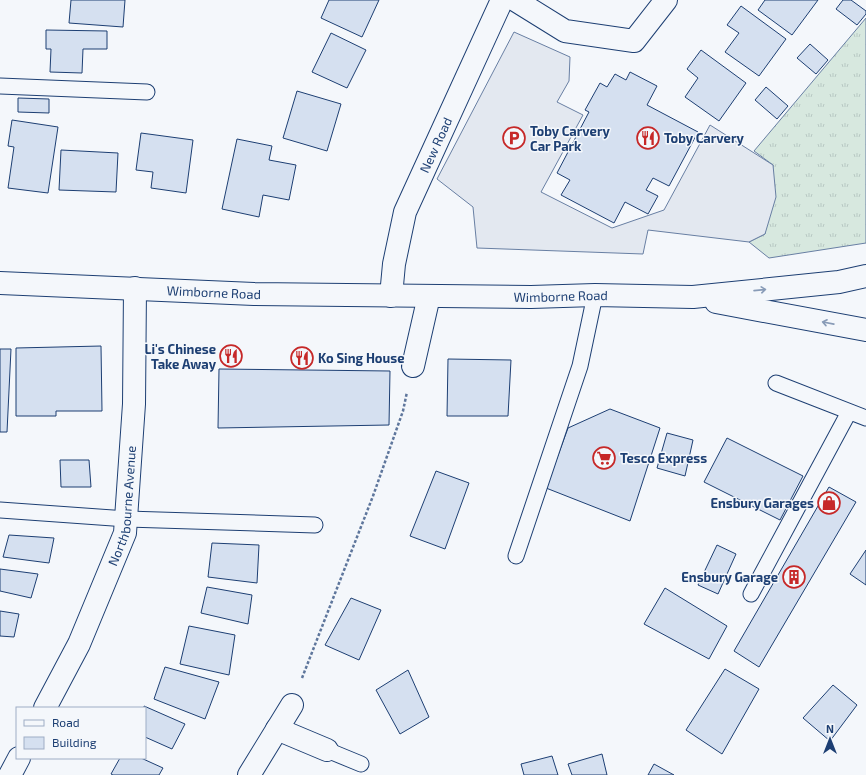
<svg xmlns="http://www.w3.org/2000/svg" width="866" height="775" font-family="'Exo 2',sans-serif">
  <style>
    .grass { fill: url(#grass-tufts); stroke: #687fa3 }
    .parking { fill: #e3e8f0; stroke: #687fa3 }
    .building { fill: #d5e0f0; stroke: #1d3f73 }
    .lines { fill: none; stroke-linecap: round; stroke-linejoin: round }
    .lane-casing { stroke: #1d3f73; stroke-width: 17 }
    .street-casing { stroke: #1d3f73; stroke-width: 24 }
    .primary-casing { stroke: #1d3f73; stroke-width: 24 }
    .path { stroke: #5e769c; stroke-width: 2.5; stroke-dasharray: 3 2; stroke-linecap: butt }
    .lane { stroke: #f4f7fb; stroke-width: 15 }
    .street { stroke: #f4f7fb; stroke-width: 22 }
    .primary { stroke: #f4f7fb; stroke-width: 22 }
    .oneway { stroke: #889bb7 }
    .labels { text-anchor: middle; stroke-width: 3; stroke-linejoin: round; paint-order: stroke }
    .poi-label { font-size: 13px; font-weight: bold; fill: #1d3f73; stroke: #f4f7fb; text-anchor: start }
    .street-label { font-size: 13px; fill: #1d3f73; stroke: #f4f7fb }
  </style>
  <defs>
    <pattern id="grass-tufts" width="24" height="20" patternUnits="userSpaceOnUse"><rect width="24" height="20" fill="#d7e8df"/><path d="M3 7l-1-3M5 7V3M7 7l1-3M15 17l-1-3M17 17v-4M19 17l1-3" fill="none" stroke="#b8c8c3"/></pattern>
  </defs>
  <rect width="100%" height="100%" fill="#f4f7fb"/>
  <path class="grass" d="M866,18V243L769,258L749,242L765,234L773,165L754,151Z"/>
  <path class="parking" d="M514,32L570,57L569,81L557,102L583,115L541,192L612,228L664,210L710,125L773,165L776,197L765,234L749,242L648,230L643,254L477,248L473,207L437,179Z"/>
  <path class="building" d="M71,0H125L123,27L69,23Z
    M329,0H379L362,37L321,18Z
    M765,0H818L792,35L758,10Z
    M843,0H851L866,11V14L857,25L836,9Z
    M741,6L786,39L759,76L725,52L739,33L727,25Z
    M46,30L107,31V49H83L82,73L50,72L51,49H46Z
    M331,33L366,50L347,88L312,72Z
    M810,44L828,60L816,74L797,58Z
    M701,50L746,83L719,121L685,97L698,78L687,69Z
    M630,72L657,86L647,105L698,132L669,186L653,178L646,190L658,196L648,214L625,202L614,223L561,195L570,180L557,173L589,112L585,110L600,83L607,87L615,74L626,80Z
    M766,87L788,106L777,119L755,100Z
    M297,91L341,104L327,151L283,138Z
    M18,98L49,99V113L18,112Z
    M12,120L58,127L48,193L8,188L14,147L8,146Z
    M141,133L193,140L186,193L151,188L153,172L136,170Z
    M237,139L272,146L269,160L296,165L289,200L263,195L259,217L222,209Z
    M61,150L118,153L116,192L59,190Z
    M101,346L102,411H56V416H16V348Z
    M0,349H11L7,432H0Z
    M448,359L511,360L508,416H447Z
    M219,369L390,371L389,425L218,428Z
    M610,409L660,428L630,521L546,488L568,428Z
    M667,433L693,440L685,476L657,468Z
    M727,438L803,476L780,520L704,482Z
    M60,460H89L91,487H61Z
    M436,471L469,483L445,549L410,536Z
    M829,487L856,502L759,667L734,651Z
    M9,535L54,538L49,563L3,557Z
    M212,543L259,545L257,583L208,577Z
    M717,545L736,554L718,594L698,585Z
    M866,550V585L850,574Z
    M0,569L38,574L31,598L0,591Z
    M207,587L252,595L248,624L201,613Z
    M665,588L727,626L709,659L644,624Z
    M351,598L381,610L359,660L325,645Z
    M0,611L19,614L14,637L0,636Z
    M189,626L235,635L229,675L180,664Z
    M165,667L219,682L205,719L154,699Z
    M725,669L759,689L722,754L686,730Z
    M408,670L429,717L400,734L376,690Z
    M833,685L857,705L830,741L803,718Z
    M144,706L185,724L172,749L145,737Z
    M602,754L607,775H572L568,764Z
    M552,756L558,775H524L521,764Z
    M120,758H141L163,768L159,775H113L111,774Z
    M654,764L674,775H648Z"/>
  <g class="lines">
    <g class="lane-casing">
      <path id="lane" d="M0,86L147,92
        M776,383L866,418
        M0,510L127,519L315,525
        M516,556L580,366L595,295
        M751,594L849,412
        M327,750L361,764"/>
    </g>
    <g class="street-casing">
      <g id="street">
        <path d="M515,0L565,31L634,41L666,0"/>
        <path id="s1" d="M391,296L394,264L405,212L502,0"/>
        <path d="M413,366L429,296"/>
        <path id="s2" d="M45,708L79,644L125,533L134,404L135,288"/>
        <path d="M277,729L327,750"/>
        <path d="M10,775L19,758"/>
        <path d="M249,775L292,705"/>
      </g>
    </g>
    <g class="primary-casing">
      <g id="primary">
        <path id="s3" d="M0,283L254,294L531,297L595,295L693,297L839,282L866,276"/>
        <path d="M716,302L866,330"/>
      </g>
    </g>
    <path class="path" d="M302,678L373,496L403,411L407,392"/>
    <use href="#lane" class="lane"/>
    <use href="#street" class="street"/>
    <use href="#primary" class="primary"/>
  </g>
  <defs><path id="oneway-shaft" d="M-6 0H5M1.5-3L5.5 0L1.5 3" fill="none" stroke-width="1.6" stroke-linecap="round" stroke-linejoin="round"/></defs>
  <g class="oneway">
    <use href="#oneway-shaft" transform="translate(760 290) rotate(-6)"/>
    <use href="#oneway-shaft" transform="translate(828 323) rotate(-169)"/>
  </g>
  <defs>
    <g id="parking-ring" transform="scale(1.15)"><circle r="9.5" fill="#f4f7fb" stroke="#c62828" stroke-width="1.5"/><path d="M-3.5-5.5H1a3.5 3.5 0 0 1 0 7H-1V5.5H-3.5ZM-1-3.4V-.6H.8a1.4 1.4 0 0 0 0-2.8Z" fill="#c62828"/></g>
    <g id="restaurant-ring" transform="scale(1.15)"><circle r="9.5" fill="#f4f7fb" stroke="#c62828" stroke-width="1.5"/><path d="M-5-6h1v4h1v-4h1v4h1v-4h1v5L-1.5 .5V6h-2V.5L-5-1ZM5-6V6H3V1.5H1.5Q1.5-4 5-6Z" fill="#c62828"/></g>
    <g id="supermarket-ring" transform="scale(1.15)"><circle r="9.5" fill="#f4f7fb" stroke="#c62828" stroke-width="1.5"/><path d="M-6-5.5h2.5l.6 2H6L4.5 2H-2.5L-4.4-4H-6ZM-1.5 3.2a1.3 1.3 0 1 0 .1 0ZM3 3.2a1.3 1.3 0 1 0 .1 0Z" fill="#c62828"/></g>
    <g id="shop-ring" transform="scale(1.15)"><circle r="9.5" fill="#f4f7fb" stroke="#c62828" stroke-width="1.5"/><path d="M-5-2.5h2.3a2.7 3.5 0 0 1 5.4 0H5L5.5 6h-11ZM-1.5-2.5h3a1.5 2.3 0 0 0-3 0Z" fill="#c62828"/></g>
    <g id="building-ring" transform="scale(1.15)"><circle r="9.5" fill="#f4f7fb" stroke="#c62828" stroke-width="1.5"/><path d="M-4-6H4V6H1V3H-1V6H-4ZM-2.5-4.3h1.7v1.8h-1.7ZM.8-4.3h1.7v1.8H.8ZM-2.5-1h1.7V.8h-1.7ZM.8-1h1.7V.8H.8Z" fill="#c62828"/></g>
  </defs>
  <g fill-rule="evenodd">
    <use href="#parking-ring" x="514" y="138"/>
    <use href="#restaurant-ring" x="648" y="138"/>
    <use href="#restaurant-ring" x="231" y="356"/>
    <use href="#restaurant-ring" x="302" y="358"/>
    <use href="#supermarket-ring" x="604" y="458"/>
    <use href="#shop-ring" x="829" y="503"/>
    <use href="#building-ring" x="794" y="577"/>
  </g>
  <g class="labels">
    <g class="poi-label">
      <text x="530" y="136">Toby Carvery<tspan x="530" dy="15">Car Park</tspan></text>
      <text x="664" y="143">Toby Carvery</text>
      <text x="216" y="354" text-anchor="end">Li's Chinese<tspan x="216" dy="15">Take Away</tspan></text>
      <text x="318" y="363">Ko Sing House</text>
      <text x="620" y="463">Tesco Express</text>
      <text x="814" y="508" text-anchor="end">Ensbury Garages</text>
      <text x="778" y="582" text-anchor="end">Ensbury Garage</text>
    </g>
    <g class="street-label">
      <text dy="5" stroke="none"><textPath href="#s1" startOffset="159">New Road</textPath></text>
      <text dy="5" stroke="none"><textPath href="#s3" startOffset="214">Wimborne Road</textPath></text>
      <text dy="5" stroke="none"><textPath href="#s3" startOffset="561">Wimborne Road</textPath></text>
      <text dy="5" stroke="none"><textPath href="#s2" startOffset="219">Northbourne Avenue</textPath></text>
    </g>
  </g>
  <rect x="16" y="707" width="130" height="52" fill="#f4f7fb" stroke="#9eadc5"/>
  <rect x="24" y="720" width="20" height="6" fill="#f4f7fb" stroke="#9eadc5"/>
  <text x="52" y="727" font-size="12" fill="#1d3f73">Road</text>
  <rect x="24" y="737" width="20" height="12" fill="#d5e0f0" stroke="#9eadc5"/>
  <text x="52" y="747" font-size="12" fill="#1d3f73">Building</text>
  <g transform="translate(830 739)" stroke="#f4f7fb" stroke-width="3" paint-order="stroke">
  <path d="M0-3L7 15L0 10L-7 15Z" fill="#1d3f73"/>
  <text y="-6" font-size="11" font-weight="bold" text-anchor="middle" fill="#1d3f73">N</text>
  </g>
</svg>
